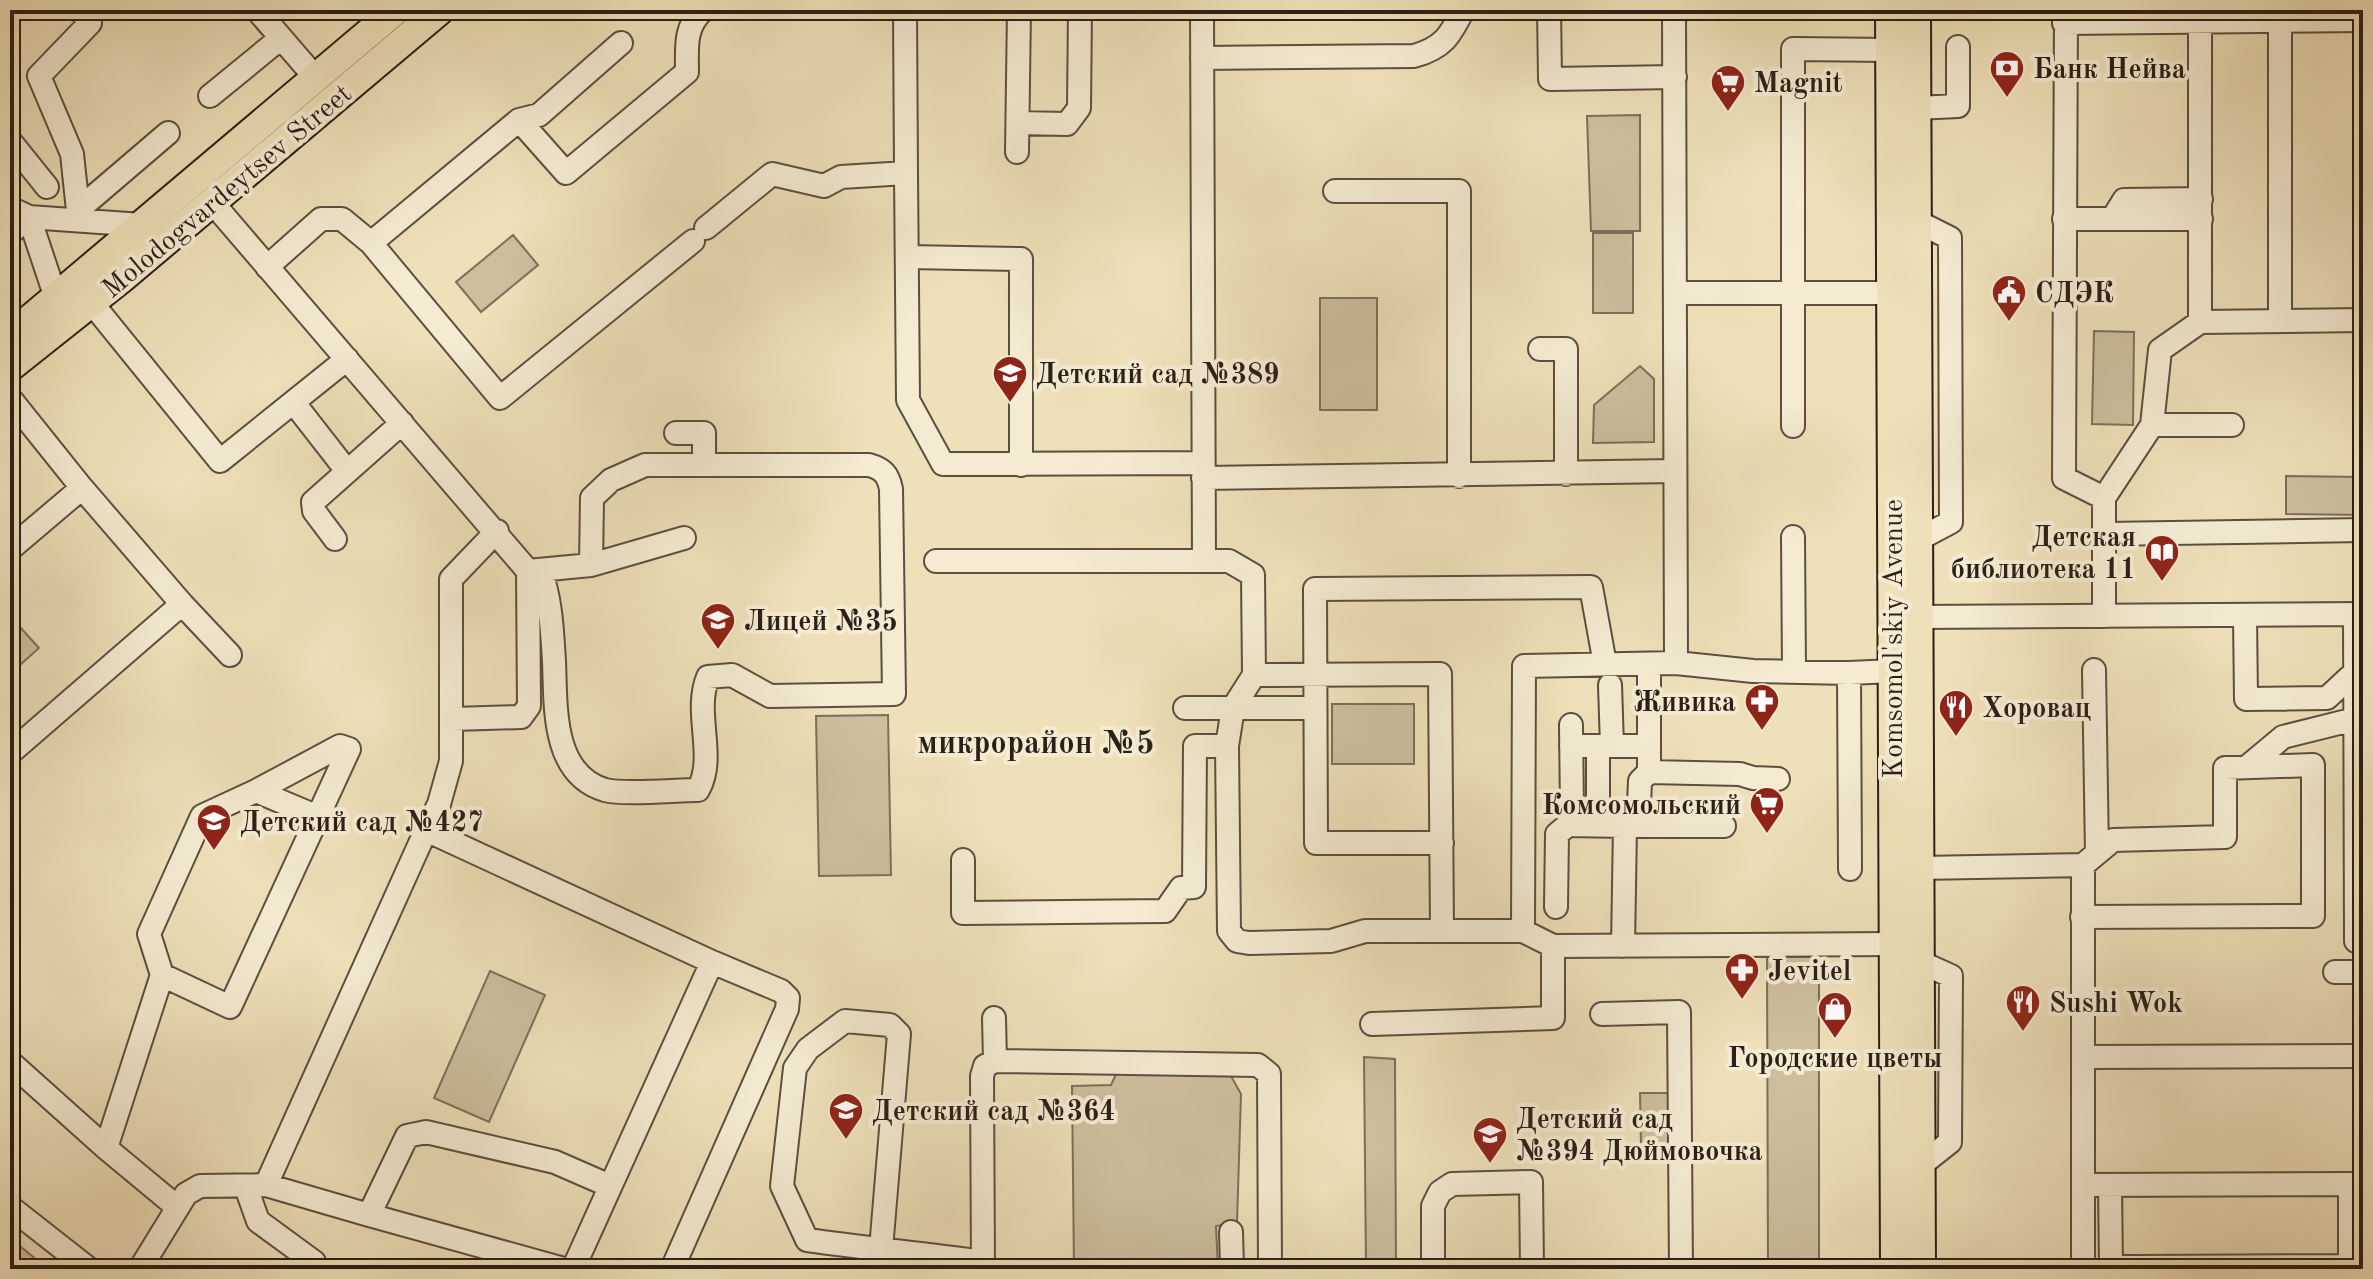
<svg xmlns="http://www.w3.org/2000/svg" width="2373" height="1279" font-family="'Old Standard TT',serif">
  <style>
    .green { fill: #cdbf9e; stroke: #7c6f5b; stroke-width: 2 }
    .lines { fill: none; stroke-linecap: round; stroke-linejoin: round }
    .minor-casing { stroke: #5c4f40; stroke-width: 26 }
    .major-casing { stroke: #2c1f18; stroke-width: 32 }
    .minor { stroke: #f4ebd2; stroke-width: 22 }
    .major { stroke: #eee0b9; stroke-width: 28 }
    .labels { text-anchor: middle; stroke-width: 8; stroke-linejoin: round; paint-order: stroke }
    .poi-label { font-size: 28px; font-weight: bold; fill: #2c1f18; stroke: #f4ebd2; text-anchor: start }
    .street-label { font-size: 28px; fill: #2c1f18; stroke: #f4ebd2 }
    .quarter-label { font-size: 32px; font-weight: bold; fill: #2c1f18; stroke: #f4ebd2 }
  </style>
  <rect width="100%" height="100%" fill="#eee0b9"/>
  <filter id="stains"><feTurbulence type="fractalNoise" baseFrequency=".0025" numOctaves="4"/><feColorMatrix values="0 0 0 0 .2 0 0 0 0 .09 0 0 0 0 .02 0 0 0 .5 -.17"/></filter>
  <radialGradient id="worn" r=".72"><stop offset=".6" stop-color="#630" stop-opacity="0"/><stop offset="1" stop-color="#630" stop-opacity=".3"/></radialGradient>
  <path class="green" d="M1640,115V231H1591L1587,116Z
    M1593,233H1633V313H1593Z
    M513,235L538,265L481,312L456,282Z
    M1320,298H1377V410H1320Z
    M2094,331L2134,332L2133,425L2092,424Z
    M1640,366L1654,379V442L1593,443L1594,405Z
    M2286,476L2363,477V515L2286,514Z
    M10,616L39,648L10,674Z
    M1332,704H1414V764H1332Z
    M888,715L891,875L819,876L816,716Z
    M1767,957H1819V1269H1768Z
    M490,971L545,995L489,1122L434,1098Z
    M1364,1057L1395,1059L1396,1269H1366Z
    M1117,1072L1231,1076L1241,1094L1237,1223L1216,1226L1218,1269H1074L1072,1086L1111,1085Z
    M1640,1093H1669V1148H1641Z
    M10,1238L48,1269H10Z"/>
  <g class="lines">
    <g class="minor-casing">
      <path id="minor" d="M257,10L314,76
        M1202,10L1204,561
        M1549,10L1550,79L1675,77
        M1674,10L1676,663
        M2066,10L2064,478L2104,498V616
        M2280,21V321
        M2064,23L2363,20
        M1202,58L1414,56C1443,48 1450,36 1463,10
        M210,96L281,38
        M1916,108L1958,106V47
        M519,120L539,115L621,43
        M1018,123L1067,124L1079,108L1080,10
        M10,141L47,187
        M1017,152L1019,10
        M906,173L908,400L943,464L1203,463
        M1335,191H1459V476
        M212,202L528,571L529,706L521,717L452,719
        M10,208L29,217L10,233
        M78,210L168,133
        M2113,218L2124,200L2201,199
        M2064,219H2201
        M79,220L72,154L39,76L90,23L80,10
        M1916,221L1950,238L1951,522L1917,540
        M706,228L772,174L824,186L841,177L906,173L905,10
        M371,243L519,120L566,173L687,72C687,48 684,27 703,10
        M908,257L1021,259V465
        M267,267L321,219H342L371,243L500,398L693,241
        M1675,293H1890
        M56,298L29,217L142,225
        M91,302L220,461L347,359
        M2200,322V22
        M1540,349H1566V474
        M10,398L82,488L182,604L10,753
        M294,403L340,462
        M2152,425H2232
        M1793,426V49L1890,50
        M676,433H704V465
        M1203,478L1675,471
        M2104,498L2152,425L2160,350L2200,322L2363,320
        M2104,534L2363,530
        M1793,537L1794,671
        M335,539L314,511L313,502L402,423
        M10,549L82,488
        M936,561H1229L1253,575L1254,675
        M591,565L684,538
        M528,571L591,565L592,498L611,480L645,465H869C883,469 888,474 891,489L894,694L770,696L732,675L708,677C693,713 717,757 698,790C676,790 624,795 605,790C551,774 556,705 554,661C552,630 551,599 540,570
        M182,604L230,655
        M2355,614L2356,941
        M2245,616L2246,699L2327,698L2355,672
        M1917,617L2363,614
        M1649,664V772L1740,774L1753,778L1778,779
        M2094,670L2097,853
        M1849,673L1850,869
        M1610,685L1612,746
        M1185,708H1315
        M1571,725L1572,811
        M1571,746H1649
        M1598,746V813
        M2247,767L2283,737L2355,719
        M256,791L318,817
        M1639,804L1640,781L1649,772
        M426,830L439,804L451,761V579L497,531
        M1442,843H1316L1315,589L1591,587L1605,664
        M963,860V913L1165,911L1181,888L1194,887L1195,746H1227
        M1919,868L2083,865V1269
        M1556,907L1557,834L1568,825L1625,826
        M2082,917L2313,916V765L2225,768V837L2113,840L2083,865
        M1442,931L1440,674L1254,675L1233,708L1227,746L1229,931L1237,941L1249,943L1331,941L1365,931H1523L1553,946L1893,944
        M1523,931L1524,666L1676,663L1753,671L1849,673L1893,671
        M1623,946L1625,826H1724
        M1920,962L1951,976L1950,1142L1921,1165
        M2335,972H2363
        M1602,1014L1679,1012L1681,1269
        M994,1018L995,1061
        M1372,1024L1553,1018V946
        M2084,1057L2363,1056
        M10,1062L106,1148L177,1207
        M106,1148L162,975L149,934L202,816L256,791L340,746L349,749L230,1007L162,975
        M266,1185L426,830L712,962L573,1269
        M2083,1185L2350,1184V1266L2137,1267V1269
        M2110,1185L2111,1267H2137
        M246,1187L258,1221L314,1262L310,1269
        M10,1207L89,1269
        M369,1215L564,1269
        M1231,1232L1232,1269
        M881,1249L899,1034L890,1025L845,1021L808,1049L795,1068L782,1186L807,1240C866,1248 924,1254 983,1262
        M140,1269L186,1194L200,1186L266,1185L369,1215L407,1136L426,1132L555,1162L610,1186
        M672,1269L787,1009L788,998L781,991L712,962
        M983,1269L982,1076L985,1066L995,1061L1258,1065L1269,1074L1270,1269
        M1433,1269V1206L1440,1192L1452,1184L1531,1182L1532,1269"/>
    </g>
    <g class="major-casing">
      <path id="major" d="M1890,10L1895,1269
        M1916,10L1921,1269
        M10,336L396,10
        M10,367L122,278L440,10"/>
    </g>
    <use href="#minor" class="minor"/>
    <use href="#major" class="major"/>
  </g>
  <defs>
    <g id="bank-pin" transform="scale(1.8)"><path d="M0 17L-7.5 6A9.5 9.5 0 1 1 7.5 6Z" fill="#8f2418" stroke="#f4ebd2"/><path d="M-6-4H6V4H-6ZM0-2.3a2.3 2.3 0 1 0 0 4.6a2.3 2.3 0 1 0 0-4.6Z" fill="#fff"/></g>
    <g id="supermarket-pin" transform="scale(1.8)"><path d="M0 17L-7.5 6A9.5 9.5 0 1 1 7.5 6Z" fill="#8f2418" stroke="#f4ebd2"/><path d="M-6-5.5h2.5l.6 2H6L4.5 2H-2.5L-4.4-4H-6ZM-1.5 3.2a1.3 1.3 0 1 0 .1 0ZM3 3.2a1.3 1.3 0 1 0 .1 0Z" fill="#fff"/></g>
    <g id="civic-pin" transform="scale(1.8)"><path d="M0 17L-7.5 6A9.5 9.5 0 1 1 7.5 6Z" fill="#8f2418" stroke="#f4ebd2"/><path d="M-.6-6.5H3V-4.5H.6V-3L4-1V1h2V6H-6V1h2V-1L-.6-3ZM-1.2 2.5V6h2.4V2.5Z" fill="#fff"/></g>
    <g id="school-pin" transform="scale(1.8)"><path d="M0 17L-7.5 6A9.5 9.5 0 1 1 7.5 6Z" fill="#8f2418" stroke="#f4ebd2"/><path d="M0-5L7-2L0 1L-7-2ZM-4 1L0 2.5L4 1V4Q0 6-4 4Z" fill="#fff"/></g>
    <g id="library-pin" transform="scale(1.8)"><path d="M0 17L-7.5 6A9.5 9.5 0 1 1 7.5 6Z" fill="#8f2418" stroke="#f4ebd2"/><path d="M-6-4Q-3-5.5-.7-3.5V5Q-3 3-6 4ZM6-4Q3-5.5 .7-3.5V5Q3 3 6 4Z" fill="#fff"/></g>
    <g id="pharmacy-pin" transform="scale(1.8)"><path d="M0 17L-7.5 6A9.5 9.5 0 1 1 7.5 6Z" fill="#8f2418" stroke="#f4ebd2"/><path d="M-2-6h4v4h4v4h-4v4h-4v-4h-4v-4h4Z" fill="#fff"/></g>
    <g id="restaurant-pin" transform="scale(1.8)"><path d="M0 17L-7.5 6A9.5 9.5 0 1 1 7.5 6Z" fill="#8f2418" stroke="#f4ebd2"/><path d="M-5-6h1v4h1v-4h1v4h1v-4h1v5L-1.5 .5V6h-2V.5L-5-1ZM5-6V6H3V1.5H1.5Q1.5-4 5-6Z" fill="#fff"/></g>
    <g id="shop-pin" transform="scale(1.8)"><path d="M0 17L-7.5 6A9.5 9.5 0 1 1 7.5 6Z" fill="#8f2418" stroke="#f4ebd2"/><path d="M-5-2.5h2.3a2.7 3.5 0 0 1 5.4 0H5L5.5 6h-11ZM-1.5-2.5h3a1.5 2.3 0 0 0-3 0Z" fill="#fff"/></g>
  </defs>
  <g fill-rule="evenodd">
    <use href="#bank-pin" x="2007" y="68"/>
    <use href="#supermarket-pin" x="1728" y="82"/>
    <use href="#civic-pin" x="2009" y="292"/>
    <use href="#school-pin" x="1010" y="373"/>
    <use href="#library-pin" x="2162" y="552"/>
    <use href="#school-pin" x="718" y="620"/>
    <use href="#pharmacy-pin" x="1762" y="701"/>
    <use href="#restaurant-pin" x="1956" y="707"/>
    <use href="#supermarket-pin" x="1767" y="804"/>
    <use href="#school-pin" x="214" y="821"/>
    <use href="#pharmacy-pin" x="1742" y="970"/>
    <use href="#restaurant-pin" x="2023" y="1002"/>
    <use href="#shop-pin" x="1835" y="1009"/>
    <use href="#school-pin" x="846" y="1110"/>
    <use href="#school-pin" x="1490" y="1134"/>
  </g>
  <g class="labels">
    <g class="poi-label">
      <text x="2033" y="78">Банк Нейва</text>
      <text x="1754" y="92">Magnit</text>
      <text x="2035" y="302">СДЭК</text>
      <text x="1036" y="383">Детский сад №389</text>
      <text x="2136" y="546" text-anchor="end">Детская<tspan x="2136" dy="32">библиотека 11</tspan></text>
      <text x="744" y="630">Лицей №35</text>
      <text x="1736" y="711" text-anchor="end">Живика</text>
      <text x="1982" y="717">Хоровац</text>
      <text x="1741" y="814" text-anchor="end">Комсомольский</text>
      <text x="240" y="831">Детский сад №427</text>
      <text x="1768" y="980">Jevitel</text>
      <text x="2049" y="1012">Sushi Wok</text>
      <text x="1835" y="1067" text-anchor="middle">Городские цветы</text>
      <text x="872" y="1120">Детский сад №364</text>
      <text x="1516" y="1128">Детский сад<tspan x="1516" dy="32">№394 Дюймовочка</tspan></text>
    </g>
    <g class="street-label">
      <text transform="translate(226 190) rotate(-40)" y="10">Molodogvardeytsev Street</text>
      <text transform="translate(1892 639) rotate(-90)" y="10">Komsomol'skiy Avenue</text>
    </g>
    <g class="quarter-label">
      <text x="1036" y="753">микрорайон №5</text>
    </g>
  </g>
  <rect width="2373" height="1279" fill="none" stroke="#eee0b9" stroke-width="40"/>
  <rect x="12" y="12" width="2349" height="1255" fill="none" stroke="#2c1f18" stroke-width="4"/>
  <rect x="20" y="20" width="2333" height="1239" fill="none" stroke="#2c1f18" stroke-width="2"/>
  <rect width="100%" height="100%" filter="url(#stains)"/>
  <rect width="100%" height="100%" fill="url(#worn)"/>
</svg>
